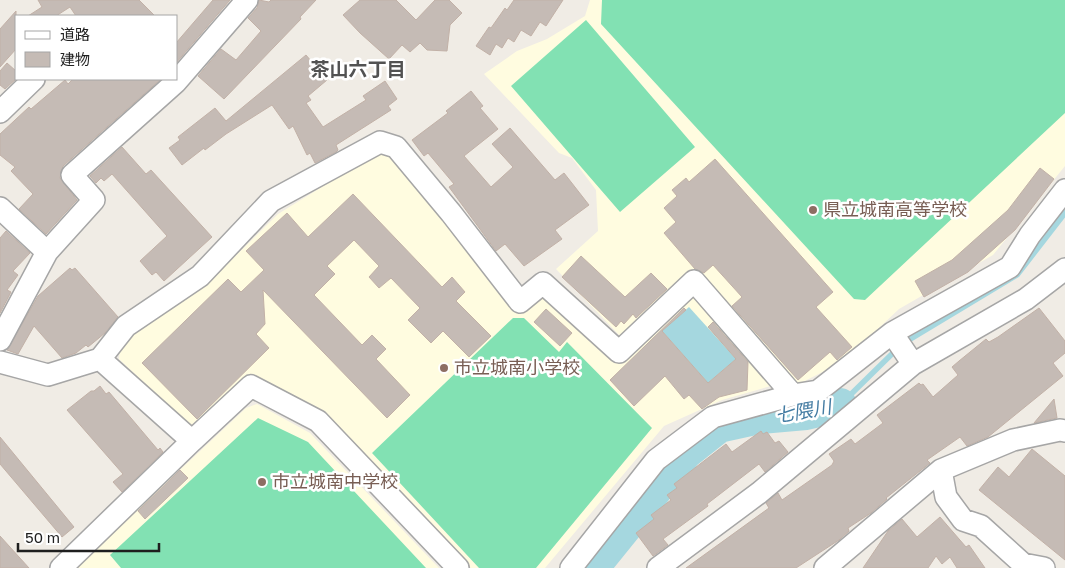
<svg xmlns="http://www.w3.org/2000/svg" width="1065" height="568" font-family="'Golos Text','Noto Sans JP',sans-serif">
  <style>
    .education { fill: #fffce0 }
    .pitch { fill: #82e1b3 }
    .water { fill: #a5d7df }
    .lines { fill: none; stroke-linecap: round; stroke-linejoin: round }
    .stream { stroke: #a5d7df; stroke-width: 5.5 }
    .river { stroke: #a5d7df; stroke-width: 34 }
    .building { fill: #c5bbb5; stroke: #c2b1a7 }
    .minor-casing { stroke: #a6a6a6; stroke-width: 24 }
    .minor { stroke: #fff; stroke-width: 21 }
    .education-dot { fill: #8d6e63; stroke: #fff; stroke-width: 2 }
    .labels { text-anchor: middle; stroke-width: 5; stroke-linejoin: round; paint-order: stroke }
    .education-label { font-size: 18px; fill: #785e54; stroke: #fff; text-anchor: start }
    .neighbourhood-label { font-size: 19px; font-weight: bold; fill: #525252; stroke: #fff }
    .water-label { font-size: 19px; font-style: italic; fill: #437ba2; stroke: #fff }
  </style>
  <rect width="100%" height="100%" fill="#f0ece5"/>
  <path class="education" d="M590,0H1065V166L993,255L899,309L844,361L797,385L695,268L622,338L556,269L598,231L596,190L572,158L559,153L484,74L517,51L547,39L585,16Z
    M377,153L394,157L505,295H541L617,358L695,293L774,385L722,400L664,426L545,568H471L334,422L246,377L190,426L119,359L120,347L150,319L208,283L278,214Z
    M257,404L310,433L439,568H75L246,408Z"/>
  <path class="pitch" d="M602,0H1065V113L865,300L854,299L601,24Z
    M586,20L695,147L620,212L511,86Z
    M513,318H524L559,352L567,342L652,428L536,568H479L372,453Z
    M258,418L308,442L426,568H121L110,555Z"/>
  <path class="water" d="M689,307L736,359L708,383L662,331Z"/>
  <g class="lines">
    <path class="stream" d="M904,343L1017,275L1065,213
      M840,405L897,349"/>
    <path class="river" d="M592,568L685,453L719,426L760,417L806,413L840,405"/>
  </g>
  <path class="building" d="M38,0H139L155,16H76L70,7L56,16H28L42,7Z
    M213,0H230L176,63V43Z
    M259,0L269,2L271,0H316L300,17L301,19L224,99L198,76L221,49L236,60L261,31L248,18L257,8Z
    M360,0H396L416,20L435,0H449L462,13L450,25L447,51L427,50L420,43L410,52L402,45L389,59L360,33L343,15Z
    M514,0H563L546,26L540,22L531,36L521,30L514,42L508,38L502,48L496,44L490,55L476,46L489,27L491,28L505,8L507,10Z
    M16,11V49L0,67V29Z
    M306,55L327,80L308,96L311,100L306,103L323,127L366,100L363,96L385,81L397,99L388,106L391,110L336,145L338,150L336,152L315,163L310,153L307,155L293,126L289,129L272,105L226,134L205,150L204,148L182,165L169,148L180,140L178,137L215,108L226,121Z
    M7,63L16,71V79L5,89L0,85V71Z
    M73,79H161L63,166L60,178L77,200L46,234L19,209L33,194L11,171L15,167L0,155V134L29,107L31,109L65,80L68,84Z
    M471,91L483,106L480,108L498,129L464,156L491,187L513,167L492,144L510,128L555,180L564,173L589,205L555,230L562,239L524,266L505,244L496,251L449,187L454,184L428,153L424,156L412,140L448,113L446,111Z
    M122,147L146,174L151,170L212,237L164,281L156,272L152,275L140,261L167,236L112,174L104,181L101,178L96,183L90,176Z
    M715,159L833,292L816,307L852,347L837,360L830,352L798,380L732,306L742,297L713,265L704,273L695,269L664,233L676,222L664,208L677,196L672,190L686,178L689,182Z
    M1040,168L1054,179L1015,230L968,272L924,297L915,281L952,260L1008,210Z
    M353,194L442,287L452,277L465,292L456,301L491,336L469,357L443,331L431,343L408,320L420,308L391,278L379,288L369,277L379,266L354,240L327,266L335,274L314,295L362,345L372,335L386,349L376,359L410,395L387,418L263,290L265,324L256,334L269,348L197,419L142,363L228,279L241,292L264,270L246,251L287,213L308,237Z
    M6,231L30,253L13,271L18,275L7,290L11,292L0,313V238Z
    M581,256L625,297L651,273L667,289L636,318L633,314L624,324L621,321L616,327L562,277Z
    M70,268L72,270L75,268L118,317L105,333L88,347L86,345L76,353L62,358L34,326L18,354L7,350L38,296Z
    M684,308L686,310L662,331L708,383L736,359L708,327L713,322L748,362L747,390L719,397L702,409L689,395L684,399L665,376L634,406L610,380Z
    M1039,308L1065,341V353L1053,363L1063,376L988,437L967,446L960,437L927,460L930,463L886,498L887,499L871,513L848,528L849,531L839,540L796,568H686L769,508L766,503L778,493L782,500L832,465L834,461L829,454L851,439L855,444L883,423L877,415L919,383L921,385L923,384L933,397L958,375L952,367L959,361L986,339L989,342L998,337Z
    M546,309L572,333L560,346L534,322Z
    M100,386L106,394L109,392L158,450L160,448L163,452L122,492L113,482L123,474L67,410L91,391H94Z
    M1054,399L1057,418L1034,423Z
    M761,431L763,434L767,432L775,443L779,441L788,452L765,472L759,464L707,504L708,506L663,539L668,545L653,556L636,533L654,519L651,515L671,500L667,495L677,488L674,484L726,444L732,452Z
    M0,437L74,527L62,537L0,464Z
    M1032,449L1065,476V560L979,490L998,467L1009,477Z
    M180,470L188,478L145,519L138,511Z
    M940,517L966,547L969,545L985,568H957L950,557L942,564L936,556L928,568H863L888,531L902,519L917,537Z
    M0,536L29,568H0Z"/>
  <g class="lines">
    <g class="minor-casing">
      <path id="minor" d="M0,112L34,79
        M0,208L47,252
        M892,333L1010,267L1030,235L1065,190
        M0,340L47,252L94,200L72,175L176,82L247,0
        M100,359L126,326L200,276L271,201L380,142L396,147L451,213L520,302L543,283L619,352L694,281L793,395L818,391L892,333L913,364
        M0,362L48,375L100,359L192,441L251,386L318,421L458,568
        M941,470L946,497L963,520L981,526L1023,564L1044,568
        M61,568L192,441
        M571,568L656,460L713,417L793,395
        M658,568L759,493L913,364L1026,299L1065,269
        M825,568L941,470L1013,440L1060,430L1065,431"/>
    </g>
    <use href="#minor" class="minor"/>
  </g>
  <g class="education-dot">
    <circle cx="813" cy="210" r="5"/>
    <circle cx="444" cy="368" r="5"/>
    <circle cx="262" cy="482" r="5"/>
  </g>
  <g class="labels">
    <g class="education-label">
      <text x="823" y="216">県立城南高等学校</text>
      <text x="454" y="374">市立城南小学校</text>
      <text x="272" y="488">市立城南中学校</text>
    </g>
    <g class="neighbourhood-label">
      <text x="358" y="76">茶山六丁目</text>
    </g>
    <g class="water-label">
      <text transform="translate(803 411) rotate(-10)" y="7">七隈川</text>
    </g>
  </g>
  <rect x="15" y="15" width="162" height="65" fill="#ffffff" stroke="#a5a5a5"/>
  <rect x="25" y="31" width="25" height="8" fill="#ffffff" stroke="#a5a5a5"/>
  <text x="60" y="40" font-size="15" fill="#1f1f1f">道路</text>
  <rect x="25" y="52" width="25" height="15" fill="#c5bbb5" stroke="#a5a5a5"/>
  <text x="60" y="65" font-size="15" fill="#1f1f1f">建物</text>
  <path d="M18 543v8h141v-8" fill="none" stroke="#1f1f1f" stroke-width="2.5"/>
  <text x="25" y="543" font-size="15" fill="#1f1f1f" stroke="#ffffff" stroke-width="4" paint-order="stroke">50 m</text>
</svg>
